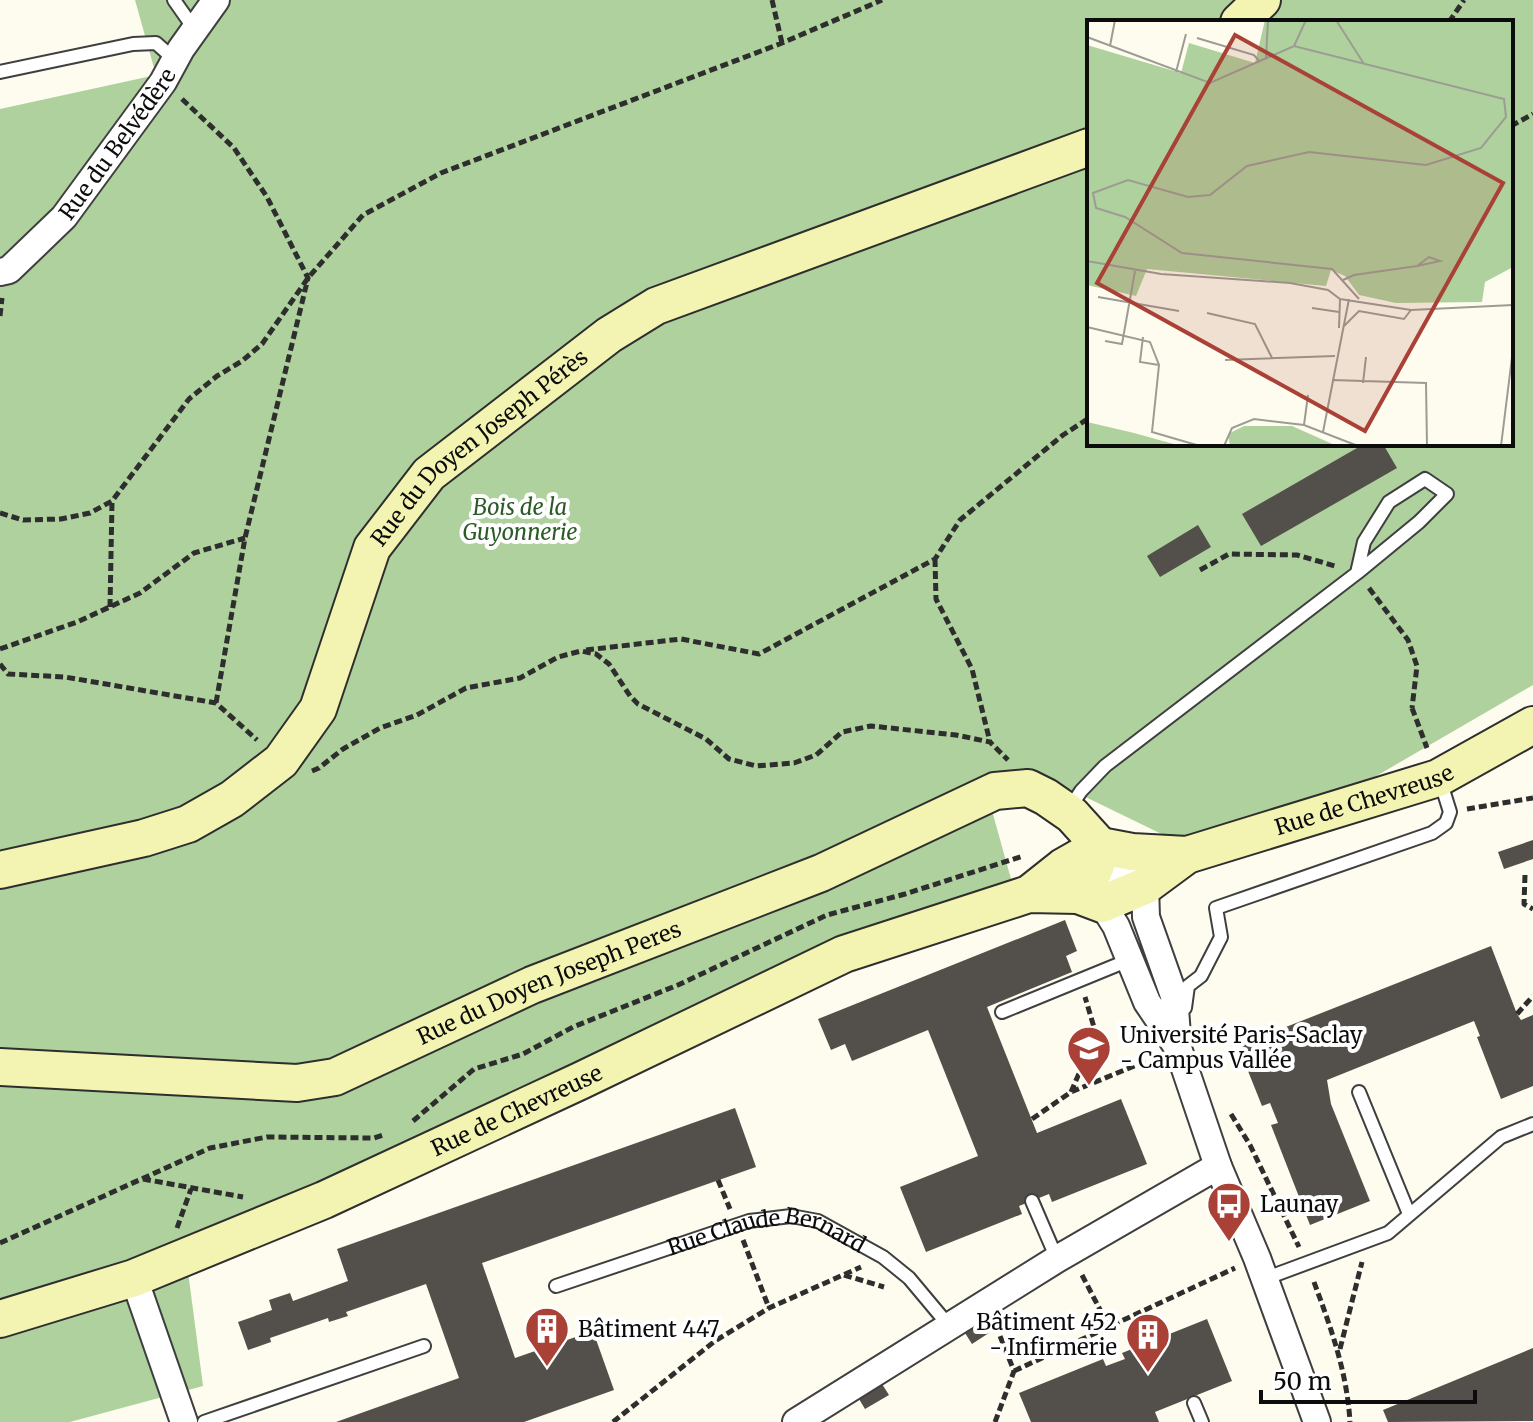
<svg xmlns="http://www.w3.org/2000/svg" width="1533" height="1422" font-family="Merriweather,serif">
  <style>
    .forest { fill: #aed19d; fill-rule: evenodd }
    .building { fill: #534f4a }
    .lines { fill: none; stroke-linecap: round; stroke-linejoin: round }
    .lane-casing { stroke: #3f3f3f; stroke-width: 16 }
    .street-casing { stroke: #3f3f3f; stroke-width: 30 }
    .secondary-casing { stroke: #2e2e2e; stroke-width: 40 }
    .path { stroke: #2e2e2e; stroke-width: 5; stroke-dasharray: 8 4; stroke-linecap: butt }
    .lane { stroke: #fff; stroke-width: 12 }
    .street { stroke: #fff; stroke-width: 26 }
    .secondary { stroke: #f3f4b1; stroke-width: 36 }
    .labels { text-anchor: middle; stroke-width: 8; stroke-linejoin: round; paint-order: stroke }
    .street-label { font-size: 22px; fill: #0c0c0c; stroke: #fff }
    .park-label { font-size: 22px; font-style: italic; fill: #2a5b26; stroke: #fff }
    .poi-label { font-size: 22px; fill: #0c0c0c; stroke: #fff; text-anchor: start }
    .inset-road { fill: none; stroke: #9d9c94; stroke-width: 2 }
    .view { fill: #a94137; fill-opacity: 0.15; stroke: #a94137; stroke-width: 4 }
    .inset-edge { fill: none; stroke: #0c0c0c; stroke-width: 4 }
  </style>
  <rect width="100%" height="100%" fill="#fdfcee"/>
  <path class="forest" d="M135,0H1533V685L1359,786L1174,840L1069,789L989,800L1011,879L852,937L445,1137L184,1241L203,1386L70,1422H0V109L156,75ZM1089,22H1511V444H1089Z"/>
  <path class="building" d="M1364,444H1383L1397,468L1261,546L1242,514Z
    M1198,525L1211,547L1160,577L1147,556Z
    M1533,840V859L1504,869L1498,852Z
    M1065,920L1077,951L1066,956L1072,972L987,1007L1037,1133L1121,1099L1147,1164L1052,1202L1049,1194L1019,1206L1022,1214L926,1252L900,1187L978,1156L928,1030L852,1061L845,1044L831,1050L818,1019Z
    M1491,946L1517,1014L1521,1020L1533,1015V1086L1501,1099L1477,1037L1480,1036L1474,1021L1327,1080L1331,1104L1370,1201L1310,1225L1271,1125L1278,1123L1270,1103L1262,1106L1238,1046Z
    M735,1108L756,1167L482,1263L515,1358L593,1331L614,1390L524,1422H336L459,1378L426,1284L346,1312L348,1316L329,1322L328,1318L270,1338L271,1342L248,1350L238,1322L272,1310L269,1300L290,1293L293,1301L348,1281L337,1249Z
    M988,1319L995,1329L972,1344L965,1333Z
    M1207,1319L1232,1381L1155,1412L1159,1422H1031L1019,1393L1103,1359L1106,1366L1125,1359L1122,1353Z
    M1533,1348V1421L1388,1422L1383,1410Z
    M882,1384L889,1395L865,1409L859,1399Z"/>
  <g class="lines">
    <g class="lane-casing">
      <g id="lane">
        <path d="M174,0L195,30"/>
        <path d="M0,72L133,44L156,43L175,60"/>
        <path d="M1069,809L1081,791L1105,766L1357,573L1419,522L1447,494L1425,479L1389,502L1364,542L1357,573"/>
        <path d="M1185,1008L1188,986L1201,976L1221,937L1216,908L1432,833L1446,823L1450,812L1440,780"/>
        <path d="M1002,1012L1129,960"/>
        <path d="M1359,1092L1409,1214"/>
        <path d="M1032,1201L1057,1259"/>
        <path d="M1264,1279L1388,1233L1501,1137L1533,1124"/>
        <path id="s1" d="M556,1286L749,1221L791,1216L818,1221L883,1257L909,1278L950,1327"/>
        <path d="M1194,1403L1202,1422"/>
        <path d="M204,1422L424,1346"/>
      </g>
    </g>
    <g class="street-casing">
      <g id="street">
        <path id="s2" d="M0,272L9,270L64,217L163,82L181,49L216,0"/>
        <path d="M1178,1048L1174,996L1146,917L1145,886L1132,852L1121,864L1102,904L1116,926L1147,1002L1178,1048L1218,1166L1257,1258L1317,1422"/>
        <path d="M134,1278L184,1422"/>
        <path d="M796,1422L1057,1259L1218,1166"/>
      </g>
    </g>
    <g class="secondary-casing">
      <g id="secondary">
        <path d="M1239,22L1262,0"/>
        <path id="s3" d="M0,870L144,838L188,824L232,799L281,761L318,709L372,548L429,474L609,335L656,306L1089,147"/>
        <path d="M1029,894L1063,867L1100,846L1132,852L1187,855"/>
        <path id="s4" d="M0,1067L297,1083L335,1077L532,985L821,873L995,791L1028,788L1046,797L1072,815L1100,846C1098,867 1091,879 1078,895"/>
        <path id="s5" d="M0,1319L134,1278L324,1200L580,1081L844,954L1029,894L1078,895L1102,904L1145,886L1187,855L1438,778L1533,725"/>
      </g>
    </g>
    <path class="path" d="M772,0L782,43
      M1449,22L1464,0
      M182,99L234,148L267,197L308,278L245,538L216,703
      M1511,126L1533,114
      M0,316L2,298
      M0,513L23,520L61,519L90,513L112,501L189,399L217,376L242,361L262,344L308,278L363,215L441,173L782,43L882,0
      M935,559L936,599L972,669L990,742
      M1200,570L1229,554L1297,555L1335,566
      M1369,588L1408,640L1417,666L1412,708
      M110,607L112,502
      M0,649L77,622L140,593L194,553L245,538
      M586,650L681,639L759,654L935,559L960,520L1063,435L1089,418
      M0,664L8,674L65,677L216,703L257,740
      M1412,708L1427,748
      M312,771L319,768L343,749L380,728L417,715L466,688L520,678L558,657L581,651L596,654L609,664L630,696L638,704L706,739L729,759L756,766L794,763L816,755L842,732L871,726L956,735L990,742L1008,760
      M1467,809L1533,798
      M1525,875L1524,904L1533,909
      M1517,1014L1533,996
      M1071,1092L1096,1034L1085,997
      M1231,1114L1250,1145L1299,1247
      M1032,1119L1071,1092L1156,1057
      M413,1121L474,1069L523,1054L573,1027L678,985L827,915L905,894L1023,856
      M143,1179L243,1197
      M718,1180L730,1209
      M177,1228L191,1189
      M743,1240L769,1308
      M0,1243L210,1148L267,1137L374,1138L383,1135
      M844,1275L884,1287
      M1082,1275L1109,1327
      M1314,1282C1331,1328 1347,1372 1350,1422
      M1340,1349L1362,1262
      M1014,1371L1235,1268
      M613,1422L715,1341L769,1308L861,1267
      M995,1422L1014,1371L996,1326"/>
    <use href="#lane" class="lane"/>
    <use href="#street" class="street"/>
    <use href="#secondary" class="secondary"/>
  </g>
  <defs>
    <g id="university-pin" transform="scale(2.3)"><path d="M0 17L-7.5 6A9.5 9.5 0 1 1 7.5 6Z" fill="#a94137" stroke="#fff"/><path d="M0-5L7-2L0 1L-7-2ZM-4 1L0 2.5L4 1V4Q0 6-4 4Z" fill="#fff"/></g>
    <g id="bus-pin" transform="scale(2.3)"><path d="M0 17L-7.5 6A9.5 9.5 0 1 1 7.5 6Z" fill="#a94137" stroke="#fff"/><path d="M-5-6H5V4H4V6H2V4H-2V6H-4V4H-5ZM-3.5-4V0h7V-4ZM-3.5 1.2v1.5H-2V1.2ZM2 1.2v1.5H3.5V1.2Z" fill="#fff"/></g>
    <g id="building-pin" transform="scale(2.3)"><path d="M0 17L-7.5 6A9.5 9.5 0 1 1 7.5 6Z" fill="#a94137" stroke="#fff"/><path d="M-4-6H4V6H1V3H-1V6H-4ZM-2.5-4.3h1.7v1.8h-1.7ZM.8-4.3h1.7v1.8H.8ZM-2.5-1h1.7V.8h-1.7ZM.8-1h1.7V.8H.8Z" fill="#fff"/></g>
  </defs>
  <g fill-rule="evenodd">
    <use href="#university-pin" x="1089" y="1048"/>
    <use href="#bus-pin" x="1229" y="1204"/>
    <use href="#building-pin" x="547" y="1329"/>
    <use href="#building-pin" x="1148" y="1335"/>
  </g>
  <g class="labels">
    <g class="street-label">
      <text dy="8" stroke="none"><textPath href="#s2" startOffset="176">Rue du Belvédère</textPath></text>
      <text dy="8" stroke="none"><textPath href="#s3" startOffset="688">Rue du Doyen Joseph Pérès</textPath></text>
      <text dy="8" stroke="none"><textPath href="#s5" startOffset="1474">Rue de Chevreuse</textPath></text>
      <text dy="8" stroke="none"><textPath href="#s4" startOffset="570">Rue du Doyen Joseph Peres</textPath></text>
      <text dy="8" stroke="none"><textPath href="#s5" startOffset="558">Rue de Chevreuse</textPath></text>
      <text dy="8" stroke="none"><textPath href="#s1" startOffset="222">Rue Claude Bernard</textPath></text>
    </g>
    <g class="park-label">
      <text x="520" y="515">Bois de la<tspan x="520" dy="25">Guyonnerie</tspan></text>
    </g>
    <g class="poi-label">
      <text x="1120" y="1043">Université Paris-Saclay<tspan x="1120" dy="25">- Campus Vallée</tspan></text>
      <text x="1260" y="1212">Launay</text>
      <text x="1117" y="1330" text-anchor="end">Bâtiment 452<tspan x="1117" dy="25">- Infirmerie</tspan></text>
      <text x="578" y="1337">Bâtiment 447</text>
    </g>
  </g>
  <g transform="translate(1087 20)">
    <rect width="426" height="426" fill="#fdfcee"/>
    <path d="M178,0H426V247L398,262L395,282L309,283L272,275L258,256L244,250L239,266L60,249L49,276L0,265V25L94,53L102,23L168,43ZM0,402L47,413L94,426H0ZM157,406H205L250,426H143L141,414Z" fill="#aed19d"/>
    <path class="inset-road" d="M249,0L277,44M0,17L123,63L207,26L417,79L419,97L394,128L339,145L222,132L160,146L123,175L101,177L41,160L6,173L9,188L38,197L95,233L245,249L272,279M110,18L167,35L173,42M23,26L28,0M207,26L219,0M179,39L181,0M89,52L99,14M0,241L74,254L203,263L241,270L253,279L324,290L426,285M256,260L267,255L330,246L353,241L342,237L330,246M11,277L92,291M225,288L252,292M120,293L168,304L185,338M257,306L272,291L317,299L324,290M0,307L63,322L72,345L65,412L113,426M252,308L253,279M56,317L53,342L72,345M18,321L35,324L48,251M138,340L248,336M245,360L339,363L340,426M276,363L279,337M217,405L221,375M236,412L262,279M137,426L145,408L167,399L217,405L271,426M414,426L426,329"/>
    <path class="view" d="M148,15L416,163L278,411L10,263Z"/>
    <rect width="426" height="426" class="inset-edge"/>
  </g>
  <path d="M1261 1390v12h214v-12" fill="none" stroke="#0c0c0c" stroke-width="4"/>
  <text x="1273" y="1390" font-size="24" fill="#0c0c0c" stroke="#ffffff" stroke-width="6" paint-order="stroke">50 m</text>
</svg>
